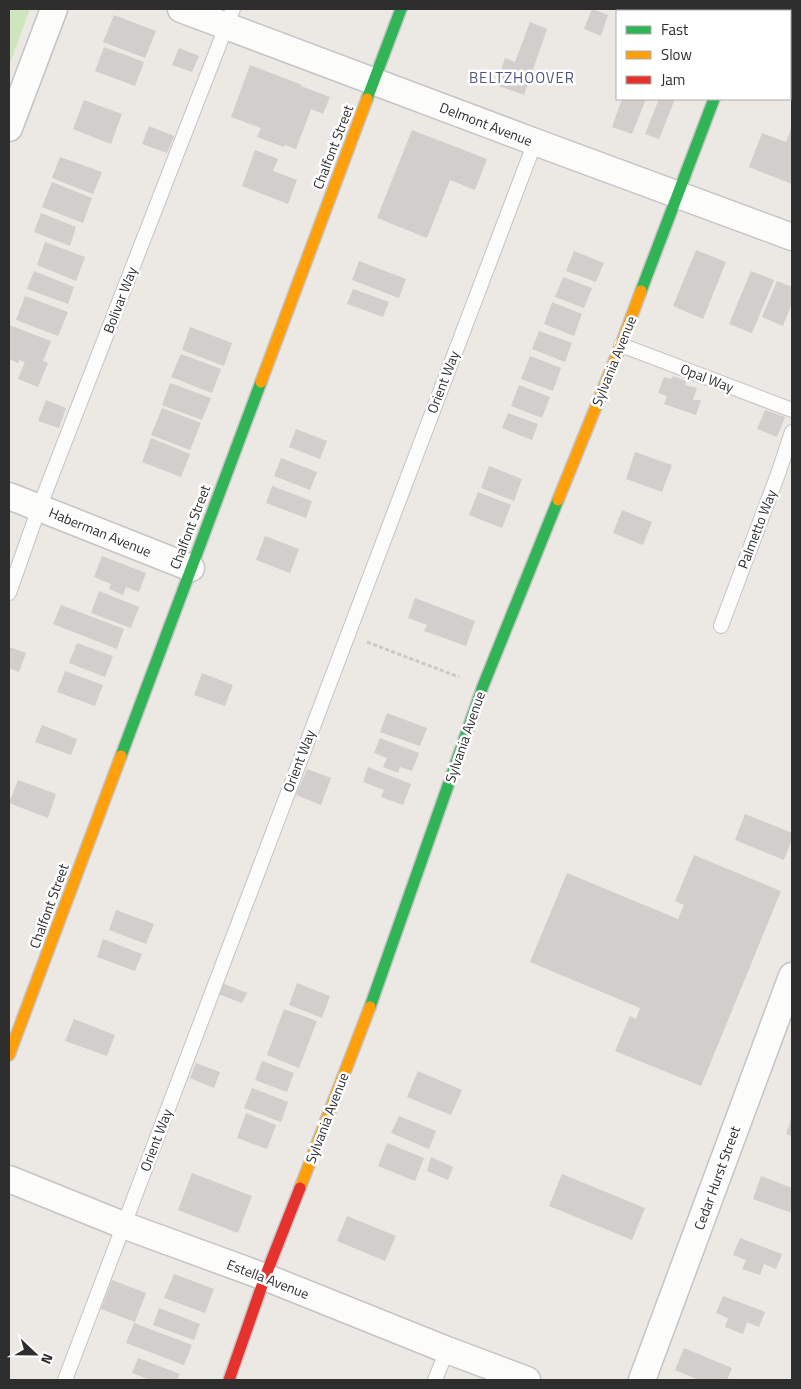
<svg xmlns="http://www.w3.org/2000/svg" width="801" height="1389" font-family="'Titillium Web',sans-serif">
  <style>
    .green { fill: #cee6be }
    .building { fill: #d1cecb }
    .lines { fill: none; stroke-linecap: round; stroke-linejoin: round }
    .lane-casing { stroke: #c5c4c5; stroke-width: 16 }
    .street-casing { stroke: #c5c4c5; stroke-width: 29 }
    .fast-casing { stroke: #c5c4c5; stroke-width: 14 }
    .slow-casing { stroke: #c5c4c5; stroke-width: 14 }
    .jam-casing { stroke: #c5c4c5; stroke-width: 14 }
    .path { stroke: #c9c9c8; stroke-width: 3; stroke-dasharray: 4 2.5; stroke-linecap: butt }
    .lane { stroke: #fcfcfb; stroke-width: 14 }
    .street { stroke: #fcfcfb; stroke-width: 26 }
    .fast { stroke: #30b455; stroke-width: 11 }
    .slow { stroke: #ff9f0a; stroke-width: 11 }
    .jam { stroke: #e5322d; stroke-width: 11 }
    .labels { text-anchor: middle; stroke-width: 5; stroke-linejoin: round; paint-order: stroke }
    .street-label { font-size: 14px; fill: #2e2e2e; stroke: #fff }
    .neighbourhood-label { font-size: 15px; letter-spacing: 1px; fill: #4d5680; stroke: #fff }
  </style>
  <rect width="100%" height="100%" fill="#ece8e4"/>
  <path class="green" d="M9,9H30L9,66Z"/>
  <path class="building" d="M592,9L608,15L601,36L584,29Z
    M114,15L156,31L145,58L103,42Z
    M530,22L547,29L524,95L496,85L505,58L515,62Z
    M104,47L144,62L135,86L95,71Z
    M179,48L199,56L192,72L172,65Z
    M250,65L302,85L301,86L330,97L323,114L311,109L296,149L285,145L284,147L257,137L261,128L231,117Z
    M622,99H646L632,134L612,127Z
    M659,99H675L659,139L645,134Z
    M84,100L122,114L111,144L73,129Z
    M149,126L174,136L167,153L142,144Z
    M792,126V184L749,167L762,133L786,142Z
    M412,130L487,159L475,190L450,180L427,238L377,218Z
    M255,150L278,159L273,171L297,180L288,204L242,186Z
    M60,157L102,172L93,194L52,178Z
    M52,182L92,198L83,223L42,207Z
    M41,213L76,227L70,246L34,232Z
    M45,242L85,257L76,281L37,265Z
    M696,250L726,262L703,319L673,306Z
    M574,251L604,263L596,282L566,271Z
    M359,261L406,279L399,298L352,280Z
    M34,271L74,287L68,304L27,289Z
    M751,271L774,280L752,333L729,324Z
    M563,277L592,288L584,308L555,297Z
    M777,281L792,287V303L783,326L762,317Z
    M353,289L389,302L383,317L347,304Z
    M25,296L68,312L58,336L16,320Z
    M552,302L582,314L574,336L544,324Z
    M9,325L51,341L43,361L48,363L38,387L18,379L25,362L19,360L18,363L9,359Z
    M190,327L232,343L224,366L182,350Z
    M539,331L572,343L565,362L532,349Z
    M181,354L221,369L212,393L171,377Z
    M530,356L561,368L553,391L521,379Z
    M673,376L686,381L685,385L697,388L693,400H701L696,415L664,404L667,396L658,393L664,377L671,379Z
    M170,383L211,398L202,420L162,405Z
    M519,385L550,397L542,418L511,406Z
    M46,400L66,408L59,428L38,421Z
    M162,408L201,423L190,450L151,435Z
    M765,410L785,417L777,437L757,429Z
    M508,413L538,424L532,440L502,428Z
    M296,429L327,441L320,459L289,447Z
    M151,438L190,454L181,477L142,462Z
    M635,452L672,465L662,492L626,479Z
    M281,458L317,472L310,490L274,476Z
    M489,466L522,479L514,501L481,488Z
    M272,486L312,501L306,518L266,503Z
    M478,492L511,505L502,528L469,515Z
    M622,510L652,522L643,545L613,533Z
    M265,536L299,549L290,573L256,560Z
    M102,556L146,573L139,592L126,587L123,595L109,589L111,584L94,577Z
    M99,591L139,607L131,628L91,613Z
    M415,598L475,621L466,646L424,631L427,625L408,618Z
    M61,605L124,629L117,649L53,624Z
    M77,643L113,656L105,677L69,663Z
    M9,647L26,653L19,672L9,668Z
    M65,671L103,685L95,706L57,692Z
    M202,673L233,685L225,706L194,695Z
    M387,713L427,728L420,746L380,732Z
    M42,725L77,739L71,755L35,742Z
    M380,738L419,753L412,771L400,767L398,773L383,767L387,758L374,753Z
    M368,767L411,784L403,805L381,797L384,790L363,782Z
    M307,769L331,778L321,805L296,795Z
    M18,780L56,794L48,818L9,803Z
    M745,814L792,833V839L784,860L735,840Z
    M694,855L781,891L701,1086L615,1051L630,1016L636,1019L640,1008L530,962L567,873L678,919L684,905L675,901Z
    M116,910L154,924L146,944L109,930Z
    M103,939L142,954L135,971L97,957Z
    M222,983L247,993L242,1003L218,994Z
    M297,983L330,996L322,1018L289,1005Z
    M284,1009L317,1021L299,1068L267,1055Z
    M74,1019L115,1035L107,1056L65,1041Z
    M262,1061L294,1073L287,1092L255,1080Z
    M196,1063L220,1072L214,1088L190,1078Z
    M418,1071L462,1090L451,1115L407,1097Z
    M252,1088L288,1102L281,1122L244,1108Z
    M246,1113L276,1125L267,1149L237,1138Z
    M399,1116L436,1131L429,1149L391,1133Z
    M792,1116V1136L786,1134Z
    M387,1143L424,1158L415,1181L378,1166Z
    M431,1157L453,1167L448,1180L427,1171Z
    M192,1173L252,1196L238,1233L178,1210Z
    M562,1174L645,1208L632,1240L549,1206Z
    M761,1176L792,1188V1213L753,1199Z
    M347,1216L396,1236L385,1261L337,1241Z
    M740,1238L782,1254L776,1269L764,1264L760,1275L742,1269L746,1260L733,1255Z
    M174,1274L214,1289L205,1313L164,1298Z
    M112,1280L146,1293L135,1322L101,1309Z
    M723,1296L765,1312L759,1327L747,1322L743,1334L725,1327L728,1318L716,1313Z
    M159,1308L200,1324L194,1340L153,1325Z
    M134,1323L192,1345L184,1365L126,1343Z
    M684,1348L732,1368L727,1380H699L675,1370Z
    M138,1358L180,1374L177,1380H151L132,1373Z"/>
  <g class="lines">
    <g class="lane-casing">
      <path id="lane" d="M638,9L645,11
        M790,57L792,58
        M621,345L792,410
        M9,593L39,508L233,9
        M721,626L778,474L792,432
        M65,1380L535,142
        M435,1380L447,1350"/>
    </g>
    <g class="street-casing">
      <path id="street" d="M181,9L535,142L792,237
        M747,11L748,9
        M9,128L54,9
        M9,496L191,568
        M9,1179L123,1225L265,1277L447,1350L527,1380
        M642,1380L792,976"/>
    </g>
    <g class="fast-casing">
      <path id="fast" d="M367,99L401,9
        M641,291L714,99
        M121,756L261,382
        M370,1007L483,686L558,500"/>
    </g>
    <g class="slow-casing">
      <path id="slow" d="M261,382L367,99
        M558,500L621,345L641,291
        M9,1055L121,756
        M300,1188L370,1007"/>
    </g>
    <g class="jam-casing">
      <path id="jam" d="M229,1380L265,1277L300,1188"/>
    </g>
    <path class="path" d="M367,642L459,677"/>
    <use href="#lane" class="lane"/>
    <use href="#street" class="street"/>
    <use href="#fast" class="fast"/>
    <use href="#slow" class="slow"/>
    <use href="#jam" class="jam"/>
  </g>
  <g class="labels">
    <g class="street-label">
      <text transform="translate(486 124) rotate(21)" y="5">Delmont Avenue</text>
      <text transform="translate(333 147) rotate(-69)" y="5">Chalfont Street</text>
      <text transform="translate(120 300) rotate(-69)" y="5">Bolivar Way</text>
      <text transform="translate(614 361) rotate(-68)" y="5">Sylvania Avenue</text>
      <text transform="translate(707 378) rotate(21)" y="5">Opal Way</text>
      <text transform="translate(443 382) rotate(-69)" y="5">Orient Way</text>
      <text transform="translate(190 527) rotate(-69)" y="5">Chalfont Street</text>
      <text transform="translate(757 529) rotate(-69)" y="5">Palmetto Way</text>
      <text transform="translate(100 532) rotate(22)" y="5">Haberman Avenue</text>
      <text transform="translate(465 737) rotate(-71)" y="5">Sylvania Avenue</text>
      <text transform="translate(299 761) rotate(-69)" y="5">Orient Way</text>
      <text transform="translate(49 906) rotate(-70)" y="5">Chalfont Street</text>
      <text transform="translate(327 1118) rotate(-69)" y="5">Sylvania Avenue</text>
      <text transform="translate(156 1140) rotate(-69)" y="5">Orient Way</text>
      <text transform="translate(717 1178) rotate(-70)" y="5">Cedar Hurst Street</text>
      <text transform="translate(268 1279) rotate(21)" y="5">Estella Avenue</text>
    </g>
    <g class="neighbourhood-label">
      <text x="522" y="83">BELTZHOOVER</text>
    </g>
  </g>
  <rect width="801" height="1389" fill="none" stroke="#2e2e2e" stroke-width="20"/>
  <rect x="616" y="10" width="175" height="90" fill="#ffffff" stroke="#ababab"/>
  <rect x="626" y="26" width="25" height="8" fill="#30b455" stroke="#ababab"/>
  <text x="661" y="35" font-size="15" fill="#2e2e2e">Fast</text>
  <rect x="626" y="51" width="25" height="8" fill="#ff9f0a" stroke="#ababab"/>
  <text x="661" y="60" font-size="15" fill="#2e2e2e">Slow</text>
  <rect x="626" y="76" width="25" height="8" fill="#e5322d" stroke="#ababab"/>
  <text x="661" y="85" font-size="15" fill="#2e2e2e">Jam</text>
  <g transform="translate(35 1354) rotate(112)" stroke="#ffffff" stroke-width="4" paint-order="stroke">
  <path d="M0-4L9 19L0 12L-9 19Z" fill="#2e2e2e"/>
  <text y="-8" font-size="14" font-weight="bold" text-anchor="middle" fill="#2e2e2e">N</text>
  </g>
</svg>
